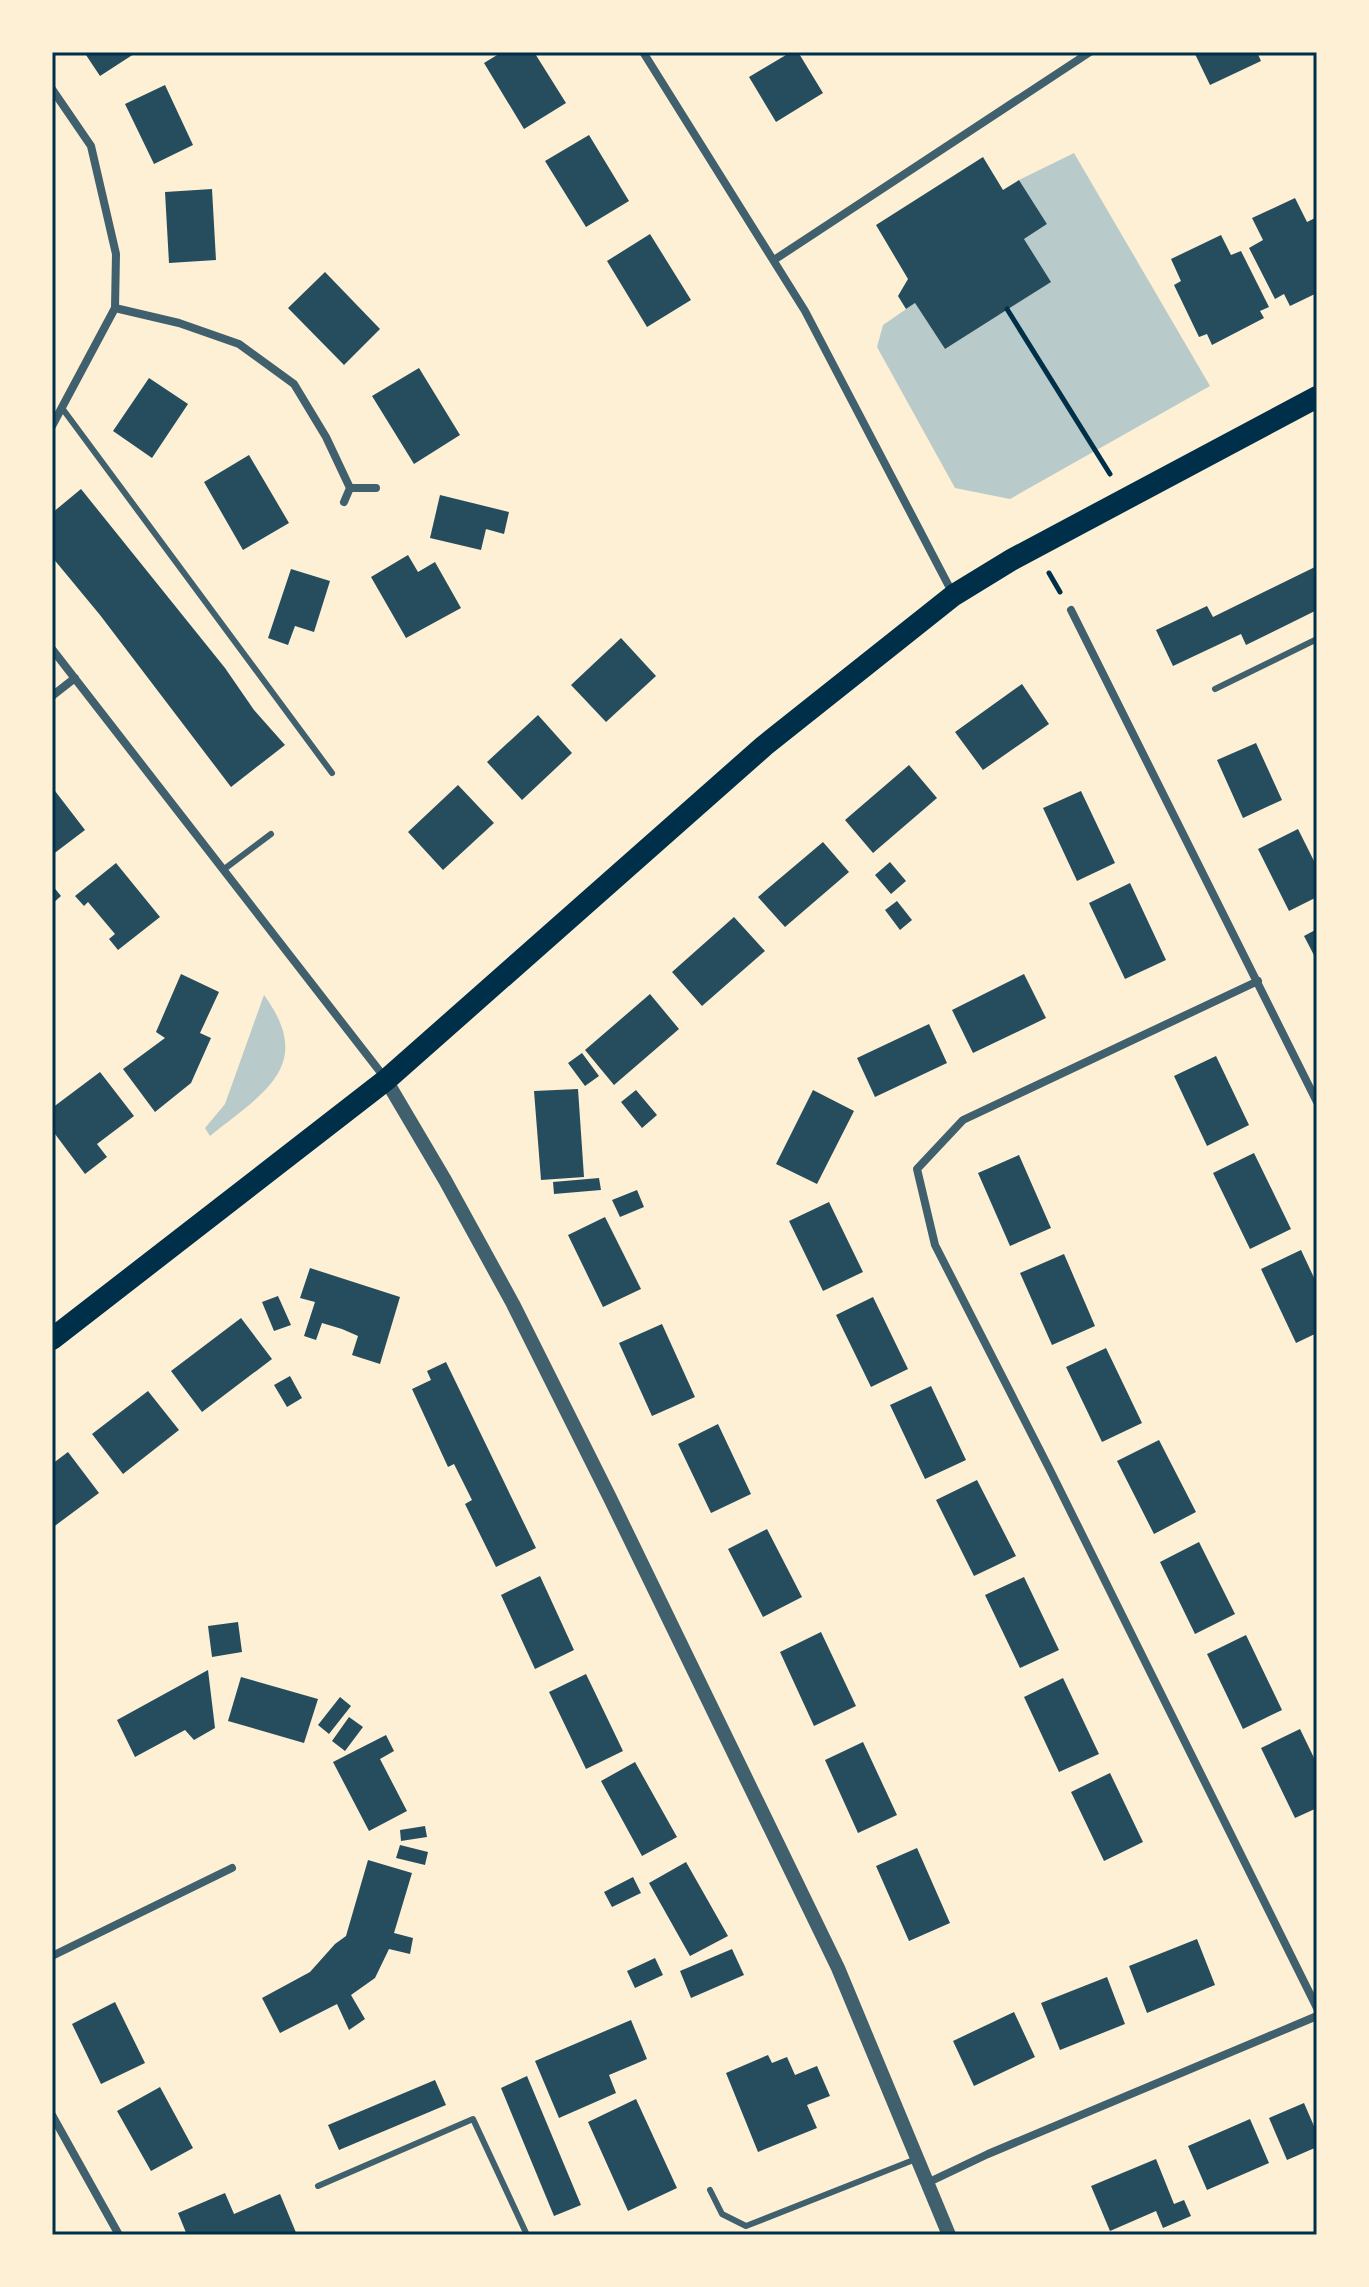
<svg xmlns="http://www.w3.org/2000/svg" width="1369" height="2287" font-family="Montserrat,sans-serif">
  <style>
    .green { fill: #b9caca }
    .building { fill: #264d5e }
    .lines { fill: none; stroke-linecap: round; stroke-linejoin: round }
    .path { stroke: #003049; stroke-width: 5 }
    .service { stroke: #3f606c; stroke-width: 6 }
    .minor { stroke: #3f606c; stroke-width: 8 }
    .tertiary { stroke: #3f606c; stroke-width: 14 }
    .trunk { stroke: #003049; stroke-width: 22 }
    .neatline { fill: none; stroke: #003049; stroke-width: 3 }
  </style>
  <rect width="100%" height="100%" fill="#fdf0d5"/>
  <path class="green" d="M1074,153L1210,386L1010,499L955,488L877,347L883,325L915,303L945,349L1050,282L1024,239L1047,224L1019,180Z
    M264,995C316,1066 263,1093 210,1136L205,1128L225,1104Z"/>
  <path class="building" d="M84,52H137L100,76Z
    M502,52H534L566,103L524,129L484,63Z
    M791,52H798L823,93L776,122L749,77Z
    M1199,52H1257L1261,61L1210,85L1195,54Z
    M165,85L193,145L154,164L125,104Z
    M589,135L629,201L586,227L545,161Z
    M983,157L1003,190L1019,180L1047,224L1024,239L1051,282L945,349L915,303L906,309L898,296L908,279L876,225Z
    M212,189L216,260L169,263L165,192Z
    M1295,198L1307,222L1317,217V293L1290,306L1284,294L1275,299L1249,248L1263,240L1252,218Z
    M650,234L691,300L647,327L607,261Z
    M1221,235L1231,255L1241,251L1269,307L1260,311L1264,318L1212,345L1207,334L1199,337L1174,285L1181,281L1171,259Z
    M325,272L380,329L344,365L288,308Z
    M419,368L460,435L414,464L372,396Z
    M149,378L188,404L152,458L113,431Z
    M249,455L289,523L243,550L204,482Z
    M81,489L225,668L254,710L285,745L231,787L100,615L52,557V513Z
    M440,495L509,512L504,534L486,529L481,550L430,538Z
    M408,555L418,572L435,562L461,608L406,638L371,577Z
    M1317,566V610L1246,645L1241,634L1173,666L1156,630L1207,606L1213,617Z
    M291,569L330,581L314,632L295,626L288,645L268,638Z
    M621,638L656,676L606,722L571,685Z
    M1022,684L1049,724L983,770L955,732Z
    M538,715L572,753L522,800L487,762Z
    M1256,743L1282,800L1243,818L1217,760Z
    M909,765L937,798L873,853L845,820Z
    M458,785L494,823L443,870L408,832Z
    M52,787L85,830L52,855Z
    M1081,791L1115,863L1077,881L1043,808Z
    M1298,829L1317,867V897L1289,911L1258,849Z
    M823,842L849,872L785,927L758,897Z
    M890,862L906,881L891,894L875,875Z
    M116,863L160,917L118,950L109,939L115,934L88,902L84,906L75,896Z
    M1130,883L1166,960L1125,979L1089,903Z
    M52,885L61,896L52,904Z
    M897,901L912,920L900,930L885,910Z
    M734,917L765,951L702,1006L672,972Z
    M1317,929V961L1304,936Z
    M181,974L219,992L200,1033L211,1038L191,1083L155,1112L123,1069L165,1038L156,1032Z
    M1024,974L1046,1018L973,1053L952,1010Z
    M650,994L679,1029L614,1085L585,1050Z
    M929,1024L947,1063L875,1097L857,1058Z
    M582,1053L599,1076L585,1086L568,1063Z
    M1216,1056L1249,1125L1207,1146L1174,1076Z
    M100,1072L134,1116L97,1144L107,1157L85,1174L52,1130V1108Z
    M578,1089L584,1177L541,1180L534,1091Z
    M636,1090L657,1115L642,1128L621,1102Z
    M813,1090L854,1111L817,1184L776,1164Z
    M1254,1153L1291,1229L1250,1249L1213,1173Z
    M1019,1155L1051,1228L1010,1246L978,1173Z
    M599,1178L601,1190L554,1194L553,1182Z
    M637,1190L644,1207L620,1217L612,1200Z
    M829,1202L863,1272L823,1291L789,1221Z
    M605,1217L641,1289L603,1307L568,1235Z
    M1301,1250L1317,1284V1333L1296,1343L1261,1269Z
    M1064,1254L1095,1326L1052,1345L1020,1273Z
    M310,1268L400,1297L380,1364L352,1355L358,1336L342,1329L322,1323L316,1340L304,1336L315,1302L300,1298Z
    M278,1296L291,1325L274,1331L262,1302Z
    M873,1297L908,1369L871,1387L836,1315Z
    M241,1318L272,1359L202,1412L171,1371Z
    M662,1324L695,1397L652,1416L619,1343Z
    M1106,1348L1142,1423L1102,1442L1066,1367Z
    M446,1362L536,1548L496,1567L465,1504L472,1500L454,1464L448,1467L412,1389L431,1380L427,1371Z
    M290,1376L302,1398L287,1407L274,1385Z
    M931,1386L966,1460L925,1479L890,1405Z
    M148,1391L179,1430L123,1474L92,1434Z
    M718,1424L751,1494L711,1513L678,1444Z
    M1159,1440L1196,1512L1154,1534L1117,1461Z
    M68,1452L99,1493L52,1528V1464Z
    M977,1480L1016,1556L974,1576L936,1500Z
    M767,1529L802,1597L763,1617L728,1549Z
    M1199,1542L1235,1614L1195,1634L1160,1562Z
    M540,1576L574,1650L535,1669L501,1595Z
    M1024,1577L1059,1650L1020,1668L985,1595Z
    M238,1622L242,1652L212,1657L208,1626Z
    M821,1632L856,1706L814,1726L780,1652Z
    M1246,1635L1282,1710L1243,1729L1207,1654Z
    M208,1670L215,1728L194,1740L185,1730L135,1757L117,1720Z
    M586,1674L623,1751L586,1769L549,1692Z
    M241,1677L318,1699L304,1743L228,1721Z
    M1063,1678L1099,1754L1059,1772L1024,1697Z
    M340,1697L351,1706L329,1734L318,1725Z
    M349,1717L363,1727L345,1751L332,1741Z
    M1300,1729L1317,1764V1808L1295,1818L1261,1748Z
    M386,1735L394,1751L380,1759L407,1811L369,1831L333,1762Z
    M863,1742L897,1815L858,1833L825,1760Z
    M635,1762L677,1837L642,1856L601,1781Z
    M1110,1773L1143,1842L1104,1861L1071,1792Z
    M425,1826L427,1837L401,1841L400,1830Z
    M400,1845L428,1852L425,1865L396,1858Z
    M917,1848L950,1923L909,1941L876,1866Z
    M368,1860L412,1873L394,1933L413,1938L410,1954L389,1949L375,1978L351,1995L365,2019L349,2030L337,2004L280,2033L262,1998L310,1972L335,1944L346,1936Z
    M686,1862L728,1936L690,1956L649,1883Z
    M633,1877L641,1893L612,1907L604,1892Z
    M1197,1939L1215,1985L1147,2013L1129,1966Z
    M732,1949L744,1975L691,1998L680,1971Z
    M655,1958L663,1975L635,1988L627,1971Z
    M1107,1977L1125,2024L1060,2050L1041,2003Z
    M115,2002L145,2063L101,2084L72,2024Z
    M1014,2012L1035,2057L974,2086L953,2041Z
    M631,2020L647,2059L609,2075L616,2093L559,2118L535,2061Z
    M768,2055L772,2063L787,2057L795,2075L817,2066L830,2096L807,2105L817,2128L758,2152L726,2073Z
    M527,2076L581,2205L554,2216L501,2088Z
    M435,2080L446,2105L339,2150L328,2125Z
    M160,2087L193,2148L151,2171L117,2111Z
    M636,2099L677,2188L628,2211L588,2122Z
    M1304,2103L1317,2133V2147L1287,2160L1269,2118Z
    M1250,2119L1269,2163L1207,2190L1188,2146Z
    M1156,2159L1174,2204L1184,2200L1191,2216L1163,2228L1156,2211L1110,2231L1091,2186Z
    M225,2193L234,2214L280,2194L297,2235H203L202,2233L187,2235L178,2213Z"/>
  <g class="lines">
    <path class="path" d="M1007,309L1110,474
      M1049,573L1060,592"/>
    <path class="service" d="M62,408L332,773
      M1215,689L1317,639
      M223,870L271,834
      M318,2186L473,2119L527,2235
      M710,2190L722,2214L746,2226L916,2159"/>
    <path class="minor" d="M643,52L805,311L953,594
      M52,89L91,146L116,254L115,308L52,426
      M774,260L1090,52
      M115,308L179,323L239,344L294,384L326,437L350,488
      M344,502L350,488H376
      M1071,610L1317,1102
      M52,649L385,1078
      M52,696L75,678
      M1258,981L963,1120L917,1169L935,1245L1050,1470L1317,2008
      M52,1956L232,1868
      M52,2115L119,2235
      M927,2183L988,2154L1317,2016"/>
    <path class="tertiary" d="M386,1080L445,1180L513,1304L610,1498L838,1968L949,2235"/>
    <path class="trunk" d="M52,1339L386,1080L764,746L954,595L1013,559L1317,397"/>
  </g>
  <rect width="1369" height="2287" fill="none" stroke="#fdf0d5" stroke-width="108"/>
  <rect x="54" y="54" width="1261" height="2179" class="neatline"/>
</svg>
